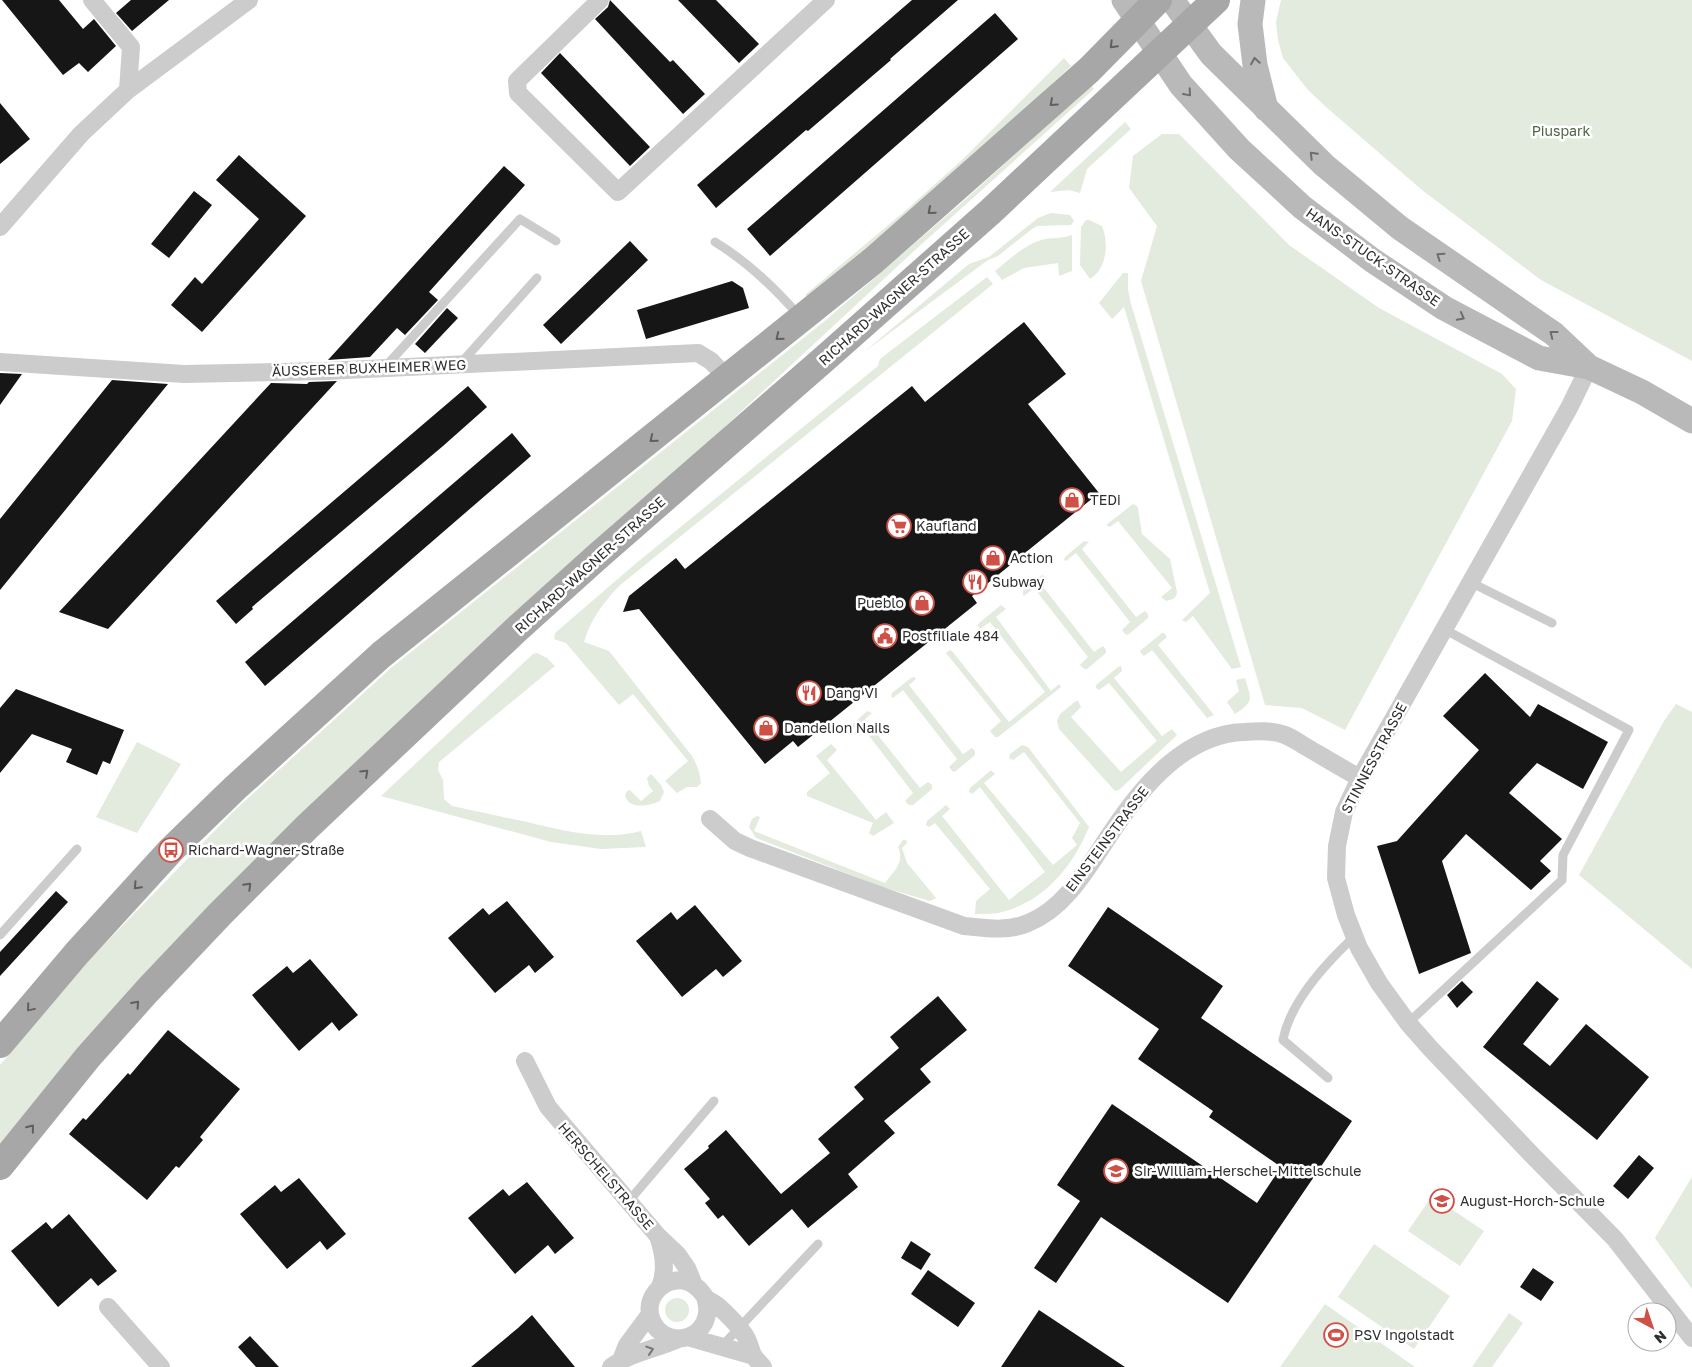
<svg xmlns="http://www.w3.org/2000/svg" width="1692" height="1367" font-family="'Golos Text',sans-serif">
  <style>
    .green { fill: #e3eade }
    .building { fill: #161616 }
    .lines { fill: none; stroke-linecap: round; stroke-linejoin: round }
    .lane { stroke: #ccc; stroke-width: 9 }
    .street { stroke: #ccc; stroke-width: 18 }
    .secondary { stroke: #b9b9b9; stroke-width: 25 }
    .primary { stroke: #a7a7a7; stroke-width: 28 }
    .oneway { stroke: #5f5f5f }
    .oneway2 { stroke: #6d6d6d }
    .oneway3 { stroke: #767676 }
    .labels { text-anchor: middle; stroke-width: 5; stroke-linejoin: round; paint-order: stroke }
    .park-label { font-size: 14px; fill: #4d6542; stroke: #fff }
    .street-label { font-size: 14px; fill: #2f2f2f; stroke: #fff }
    .poi-label { font-size: 14px; fill: #2f2f2f; stroke: #fff; text-anchor: start }
  </style>
  <rect width="100%" height="100%" fill="#fff"/>
  <path class="green" d="M1281,0H1692V361L1541,280L1422,190L1325,106L1308,90L1283,58L1278,40L1276,22Z
    M1064,58L1071,66L965,166L809,298L805,295L905,211L961,161Z
    M1091,85L1094,89L914,251L310,812L0,1148V1065L90,959L234,811L391,668L826,320L966,199Z
    M1125,122L1131,129L1087,169L1080,193L1069,190L1050,192Z
    M1162,134H1179L1289,245L1379,308L1502,374L1516,389L1512,421L1345,730L1302,708L1265,705L1141,281L1157,226L1129,188L1133,156Z
    M1051,213L1070,215L1074,221L1071,225L1037,226L1032,229L998,256L988,260L864,352L969,264L989,257L1038,218Z
    M1086,220H1089L1102,226C1109,243 1107,269 1090,279L1080,265L1081,227Z
    M1072,235V271L1059,276L1058,263L1024,268L1002,280L995,271C1009,260 1024,245 1041,240C1052,237 1062,239 1072,235Z
    M1123,273H1128V290L1131,304L1241,667L1232,669L1193,616L1186,622L1182,620L1210,593L1124,307L1112,319L1099,303Z
    M987,277L993,284L619,586C604,602 590,620 584,642L609,651L692,756C697,765 700,772 701,783L697,787H687L677,793L665,781L688,761L633,694L619,705L566,643L554,639L555,633L634,565L878,366L880,359Z
    M1133,504L1137,506L1138,509L1142,534L1170,559L1177,592L1176,596L1173,599L1166,601L1161,597L1172,588L1118,521L1110,527L1106,525Z
    M1084,541L1089,542L1082,549L1136,617L1145,611L1148,614V618L1129,634L1126,635L1122,630L1130,622L1076,553L1066,561L1064,560L1065,557Z
    M1042,575L1047,577L1040,583L1094,652L1103,646L1106,650V653L1087,669H1084L1080,665L1088,657L1034,588L1024,596L1023,595V591Z
    M1001,605L1006,609L996,617L1051,691L1059,684L1061,687L998,737H995L990,731L1001,721L946,653L950,650L952,651L1009,722L1045,692L990,622L980,629L978,626L979,623Z
    M1162,633H1164L1167,637L1158,645L1214,715L1207,718L1152,650L1144,656L1141,653L1140,651Z
    M537,653L547,658L555,666L439,762L438,770L443,780L444,799L452,806C477,811 502,817 527,822C565,831 603,841 641,831L646,847L601,849L551,842L381,796L533,654Z
    M1121,666L1122,671L1114,678L1162,736L1172,729L1177,735L1119,790L1115,791L1059,729L1057,721L1060,714L1076,701H1078L1081,707L1071,717L1121,772L1157,741L1109,683L1099,690L1096,688V685L1118,667Z
    M914,677L916,679L909,685L963,754L972,748L975,751V755L956,771L953,772L949,767L957,759L903,690L893,698L891,696L892,693L911,678Z
    M1245,678C1251,699 1255,701 1235,714L1227,702L1239,691L1236,680Z
    M1676,704L1692,712V969L1579,875L1664,721Z
    M867,711L872,713L865,719L920,788L928,782L932,785V789L913,805H909L905,801L913,793L860,724L849,732L848,731L849,728Z
    M137,742L181,764L137,833L96,817Z
    M831,744L837,750L827,760L876,820L886,812L894,823L873,836L869,833L873,823L807,796V792L830,773L816,756Z
    M1022,745L1028,747L1089,827C1072,868 1043,903 998,913C991,914 982,914 975,914L976,901L990,889L935,823L929,827L926,825L927,821L946,805L950,809L942,816L1009,900L1045,872L980,787L972,794L969,792L970,788L990,771H992L995,774L984,783L1053,865L1077,845L1072,838L1080,823L1024,752L1013,760L1009,758L1010,754Z
    M651,774L661,785L664,792L660,801C649,806 628,810 625,795L627,791L630,790L641,801L653,791L649,786L647,778Z
    M757,816L760,817L754,831L885,883C894,871 905,863 898,847L903,840H906L907,843L902,848L907,863L936,898L930,901L882,887L756,838L749,827L752,819Z
    M1692,1177V1289L1655,1238Z
    M1432,1196L1484,1231L1460,1266L1408,1231Z
    M1374,1244L1450,1296L1414,1349L1338,1297Z
    M665 1310a12 12 0 1 1 24 0a12 12 0 1 1-24 0Z
    M1325,1304L1415,1367H1280Z
    M1509,1313L1523,1323L1492,1367H1472Z"/>
  <path class="building" d="M2,0H59L83,29L94,19L116,46L88,72L79,63L63,75Z
    M131,0H169L132,31L116,13Z
    M610,0L670,62L673,60L705,94L683,114L595,19L608,7Z
    M678,0H716L759,44L739,63Z
    M912,0H958L890,59L891,60L808,131L806,130L716,208L697,185Z
    M995,13L1018,39L770,256L747,229Z
    M560,53L650,147L630,166L541,73Z
    M0,103L30,139L0,164Z
    M239,155L306,216L202,332L171,305L195,277L202,284L259,219L216,180Z
    M504,166L525,185L429,292L438,300L405,335L397,328L370,357L328,360Z
    M194,191L212,205L169,258L151,244Z
    M630,241L648,260L561,344L543,325Z
    M732,281L743,288L749,308L646,339L637,310Z
    M447,308L458,318L425,353L415,344Z
    M1024,322L1066,374L1028,404L1099,493L972,596L977,603L798,747L793,741L765,764L639,609L623,612L629,596L676,558L685,569L912,386L925,402Z
    M0,373L22,374L0,405Z
    M112,380L168,384L0,590V519Z
    M337,381L108,629L59,612L271,383L307,384L309,382Z
    M468,386L487,407L443,446L252,607L253,609L236,624L216,601Z
    M512,433L531,456L265,686L245,662Z
    M1485,673L1530,717L1538,704L1608,742L1583,789L1537,763L1509,793L1562,839L1540,861L1551,871L1531,890L1466,834L1442,861L1471,953L1419,974L1377,846L1397,841L1479,750L1443,716Z
    M16,689L124,730L110,764L103,761L97,775L66,762L72,749L32,734L0,773V708Z
    M56,891L68,902L0,976V952Z
    M507,901L554,957L535,973L529,965L495,993L448,938L483,908L489,915Z
    M695,905L742,961L723,977L716,969L682,997L636,941L671,912L677,920Z
    M1108,907L1223,986L1201,1018L1352,1121L1228,1303L1101,1217L1056,1283L1034,1268L1080,1201L1057,1185L1112,1104L1257,1203L1281,1167L1209,1117L1213,1111L1138,1059L1159,1029L1068,966Z
    M310,959L358,1015L339,1031L332,1022L299,1051L252,995L287,966L293,973Z
    M1462,981L1473,992L1457,1008L1447,995Z
    M1537,981L1559,999L1523,1044L1550,1066L1586,1024L1649,1077L1597,1140L1483,1047Z
    M938,996L967,1030L920,1069L931,1082L884,1121L895,1133L848,1174L858,1187L808,1228L792,1209L749,1246L723,1215L718,1219L705,1203L710,1199L684,1169L709,1148L708,1146L726,1130L781,1194L830,1153L818,1139L864,1099L854,1087L899,1048L890,1037Z
    M168,1030L240,1089L200,1137L203,1140L179,1168L176,1166L147,1200L69,1134L83,1118L86,1120L128,1073L130,1075Z
    M1639,1155L1654,1168L1628,1199L1613,1186Z
    M299,1178L346,1234L327,1250L320,1241L287,1269L240,1214L275,1185L281,1192Z
    M527,1182L574,1238L555,1254L548,1245L515,1274L468,1218L503,1189L509,1196Z
    M69,1214L117,1271L98,1286L91,1278L58,1307L11,1251L46,1222L52,1229Z
    M911,1241L931,1254L921,1270L901,1258Z
    M1533,1268L1554,1282L1541,1301L1520,1287Z
    M928,1270L975,1303L958,1327L911,1294Z
    M1039,1310L1125,1367H1001Z
    M532,1315L575,1367H471L518,1328Z
    M250,1336L279,1367H256L238,1347Z"/>
  <g class="lines">
    <path class="lane" d="M715,242C748,262 775,288 800,317
      M461,363L537,278
      M385,367L520,219L556,241
      M1470,582L1552,623
      M0,935L77,849
      M1408,1023L1562,880L1563,855L1629,730L1444,629
      M1328,1078L1283,1040C1290,1002 1327,962 1355,936
      M628,1202L714,1101
      M722,1346L818,1244"/>
    <path class="street" d="M92,0L131,47L128,90
      M600,0L517,81L518,93L618,192L826,0
      M0,227L81,134L128,90L249,0
      M0,362L184,374L326,371L698,353L711,361L728,379
      M1589,367L1569,408L1360,778L1344,812L1337,846L1336,878L1346,915L1359,948L1379,983L1408,1023L1430,1048L1534,1157L1615,1239L1692,1338
      M710,819L735,841L750,848L964,926C985,928 1008,932 1028,923C1068,907 1090,863 1113,830C1143,785 1186,734 1244,732C1257,731 1272,730 1285,735C1293,738 1301,744 1308,748C1325,758 1343,769 1360,778
      M525,1061L548,1107L658,1236L678,1255L687,1268L694,1285
      M658,1236C664,1253 667,1270 660,1287
      M705,1297C719,1338 664,1355 651,1318C648,1309 650,1300 655,1293C664,1280 683,1276 695,1286C700,1289 702,1293 705,1297C709,1301 714,1303 718,1306C727,1314 737,1324 744,1334C749,1341 750,1348 753,1355C755,1359 760,1363 763,1367
      M108,1307L161,1367
      M688,1337L754,1356
      M621,1360L627,1345L650,1314
      M611,1367C630,1353 656,1349 678,1339"/>
    <path class="secondary" d="M1124,0L1181,85L1239,149L1302,207L1372,260L1444,308L1539,358L1589,367L1642,392L1692,421
      M1172,0L1211,54L1324,165L1400,228L1554,334L1589,367
      M1253,0L1250,24L1255,65L1266,109"/>
    <path class="primary" d="M0,1044L77,953L171,850L235,788L381,655L874,260L1089,70L1158,0
      M0,1166L88,1057L147,991L220,914L307,827L518,628L598,556L823,360L990,212L1216,0"/>
  </g>
  <defs><path id="oneway-chevron" d="M-2-3.5L2.5 0L-2 3.5" fill="none" stroke-width="1.6" stroke-linecap="round" stroke-linejoin="round" transform="scale(1.25)"/></defs>
  <g class="oneway">
    <use href="#oneway-chevron" transform="translate(1113 45) rotate(135)"/>
    <use href="#oneway-chevron" transform="translate(1053 103) rotate(138)"/>
    <use href="#oneway-chevron" transform="translate(931 211) rotate(139)"/>
    <use href="#oneway-chevron" transform="translate(779 337) rotate(141)"/>
    <use href="#oneway-chevron" transform="translate(653 439) rotate(141)"/>
    <use href="#oneway-chevron" transform="translate(365 773) rotate(-43)"/>
    <use href="#oneway-chevron" transform="translate(137 886) rotate(133)"/>
    <use href="#oneway-chevron" transform="translate(248 886) rotate(-45)"/>
    <use href="#oneway-chevron" transform="translate(136 1004) rotate(-48)"/>
    <use href="#oneway-chevron" transform="translate(30 1008) rotate(130)"/>
    <use href="#oneway-chevron" transform="translate(31 1128) rotate(-51)"/>
  </g>
  <g class="oneway2">
    <use href="#oneway-chevron" transform="translate(1255 61) rotate(-99)"/>
    <use href="#oneway-chevron" transform="translate(1188 93) rotate(49)"/>
    <use href="#oneway-chevron" transform="translate(1313 155) rotate(-135)"/>
    <use href="#oneway-chevron" transform="translate(1440 256) rotate(-146)"/>
    <use href="#oneway-chevron" transform="translate(1461 317) rotate(28)"/>
    <use href="#oneway-chevron" transform="translate(1553 334) rotate(-142)"/>
  </g>
  <use class="oneway3" href="#oneway-chevron" transform="translate(650 1350) rotate(-18)"/>
  <defs>
    <g id="shop-ring" transform="scale(1.25)"><circle r="9.5" fill="#fff" stroke="#cf5047" stroke-width="1.5"/><path d="M-5-2.5h2.3a2.7 3.5 0 0 1 5.4 0H5L5.5 6h-11ZM-1.5-2.5h3a1.5 2.3 0 0 0-3 0Z" fill="#cf5047"/></g>
    <g id="supermarket-ring" transform="scale(1.25)"><circle r="9.5" fill="#fff" stroke="#cf5047" stroke-width="1.5"/><path d="M-6-5.5h2.5l.6 2H6L4.5 2H-2.5L-4.4-4H-6ZM-1.5 3.2a1.3 1.3 0 1 0 .1 0ZM3 3.2a1.3 1.3 0 1 0 .1 0Z" fill="#cf5047"/></g>
    <g id="restaurant-ring" transform="scale(1.25)"><circle r="9.5" fill="#fff" stroke="#cf5047" stroke-width="1.5"/><path d="M-5-6h1v4h1v-4h1v4h1v-4h1v5L-1.5 .5V6h-2V.5L-5-1ZM5-6V6H3V1.5H1.5Q1.5-4 5-6Z" fill="#cf5047"/></g>
    <g id="civic-ring" transform="scale(1.25)"><circle r="9.5" fill="#fff" stroke="#cf5047" stroke-width="1.5"/><path d="M-.6-6.5H3V-4.5H.6V-3L4-1V1h2V6H-6V1h2V-1L-.6-3ZM-1.2 2.5V6h2.4V2.5Z" fill="#cf5047"/></g>
    <g id="bus-ring" transform="scale(1.25)"><circle r="9.5" fill="#fff" stroke="#cf5047" stroke-width="1.5"/><path d="M-5-6H5V4H4V6H2V4H-2V6H-4V4H-5ZM-3.5-4V0h7V-4ZM-3.5 1.2v1.5H-2V1.2ZM2 1.2v1.5H3.5V1.2Z" fill="#cf5047"/></g>
    <g id="school-ring" transform="scale(1.25)"><circle r="9.5" fill="#fff" stroke="#cf5047" stroke-width="1.5"/><path d="M0-5L7-2L0 1L-7-2ZM-4 1L0 2.5L4 1V4Q0 6-4 4Z" fill="#cf5047"/></g>
    <g id="stadium-ring" transform="scale(1.25)"><circle r="9.5" fill="#fff" stroke="#cf5047" stroke-width="1.5"/><path d="M0-5a6.5 5 0 1 0 0 10a6.5 5 0 1 0 0-10ZM-3.5-1.8h7v3.6h-7Z" fill="#cf5047"/></g>
  </defs>
  <g fill-rule="evenodd">
    <use href="#shop-ring" x="1072" y="500"/>
    <use href="#supermarket-ring" x="899" y="526"/>
    <use href="#shop-ring" x="993" y="558"/>
    <use href="#restaurant-ring" x="975" y="582"/>
    <use href="#shop-ring" x="922" y="603"/>
    <use href="#civic-ring" x="885" y="636"/>
    <use href="#restaurant-ring" x="809" y="693"/>
    <use href="#shop-ring" x="766" y="728"/>
    <use href="#bus-ring" x="171" y="850"/>
    <use href="#school-ring" x="1116" y="1171"/>
    <use href="#school-ring" x="1442" y="1201"/>
    <use href="#stadium-ring" x="1336" y="1335"/>
  </g>
  <g class="labels">
    <g class="park-label">
      <text x="1561" y="136">Piuspark</text>
    </g>
    <g class="street-label">
      <text transform="translate(1373 257) rotate(35)" y="5">HANS-STUCK-STRASSE</text>
      <text transform="translate(894 297) rotate(-42)" y="5">RICHARD-WAGNER-STRASSE</text>
      <text transform="translate(369 368) rotate(-2)" y="5">ÄUSSERER BUXHEIMER WEG</text>
      <text transform="translate(590 565) rotate(-42)" y="5">RICHARD-WAGNER-STRASSE</text>
      <text transform="translate(1374 758) rotate(-62)" y="5">STINNESSTRASSE</text>
      <text transform="translate(1107 839) rotate(-53)" y="5">EINSTEINSTRASSE</text>
      <text transform="translate(606 1176) rotate(49)" y="5">HERSCHELSTRASSE</text>
    </g>
    <g class="poi-label">
      <text x="1090" y="505">TEDi</text>
      <text x="916" y="531">Kaufland</text>
      <text x="1010" y="563">Action</text>
      <text x="992" y="587">Subway</text>
      <text x="904" y="608" text-anchor="end">Pueblo</text>
      <text x="902" y="641">Postfiliale 484</text>
      <text x="826" y="698">Dang VI</text>
      <text x="784" y="733">Dandelion Nails</text>
      <text x="188" y="855">Richard-Wagner-Straße</text>
      <text x="1134" y="1176">Sir-William-Herschel-Mittelschule</text>
      <text x="1460" y="1206">August-Horch-Schule</text>
      <text x="1354" y="1340">PSV Ingolstadt</text>
    </g>
  </g>
  <g transform="translate(1652 1327) rotate(140)"><circle r="24" fill="#ffffff" stroke="#acacac"/>
  <path d="M0-4L9 19L0 12L-9 19Z" fill="#cf5047"/>
  <text y="-8" font-size="14" font-weight="bold" text-anchor="middle" fill="#2f2f2f">N</text>
  </g>
</svg>
